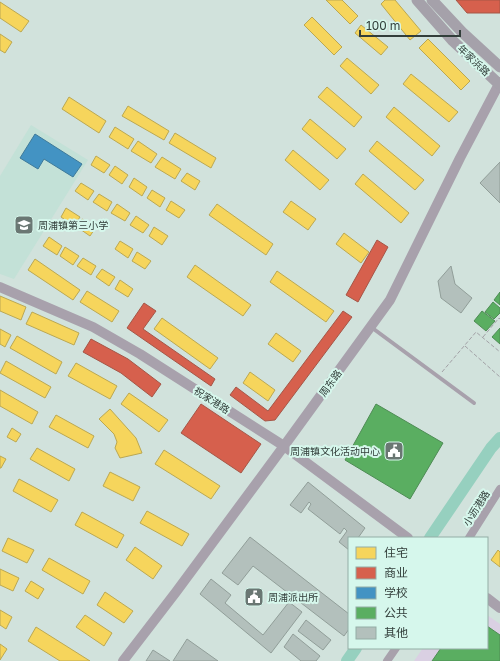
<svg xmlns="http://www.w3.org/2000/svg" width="500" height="661" font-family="'Golos Text','Noto Sans SC',sans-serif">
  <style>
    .built { fill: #c3e1d7 }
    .green { fill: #dad0e3 }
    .homes { fill: #f6d55c; stroke: #bba852 }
    .shops { fill: #d6604d; stroke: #a55647 }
    .schools { fill: #4393c3; stroke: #3e7a9a }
    .public { fill: #5aae61; stroke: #4e8c55 }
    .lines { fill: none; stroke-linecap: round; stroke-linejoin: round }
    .river { stroke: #96d0bf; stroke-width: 12 }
    .building { fill: #b3c0bc; stroke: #919e99 }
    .path { stroke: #a2a1a6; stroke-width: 1; stroke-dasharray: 4 2; stroke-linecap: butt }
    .service { stroke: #a8a1ac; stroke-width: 4 }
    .minor { stroke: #a8a1ac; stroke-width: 8 }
    .tertiary { stroke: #a8a1ac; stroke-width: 10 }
    .secondary { stroke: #a5a1aa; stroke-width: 11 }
    .labels { text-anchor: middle; stroke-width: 4; stroke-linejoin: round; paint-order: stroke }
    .street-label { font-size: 10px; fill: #323e3a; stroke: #d6f7ec }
    .poi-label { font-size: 10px; fill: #323e3a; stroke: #d6f7ec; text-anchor: start }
  </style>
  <rect width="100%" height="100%" fill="#d1e2dc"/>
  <path class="built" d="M31,125L88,160L14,279L0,274V176Z"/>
  <path class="green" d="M487,615L500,624V661H414L423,648H487Z"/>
  <path class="homes" d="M326,0H342L358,16L350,24Z
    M385,0H395L421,31L410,40L381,4Z
    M0,2L29,21L21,32L0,18Z
    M312,17L342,47L334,55L304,25Z
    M361,25L388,47L381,55L355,33Z
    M0,34L12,42L5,53L0,50Z
    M428,39L470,81L461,90L419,48Z
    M347,58L379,85L371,94L340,66Z
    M411,74L458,112L449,122L403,84Z
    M327,87L362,117L354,127L318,97Z
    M69,97L106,121L99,133L62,109Z
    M128,106L169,131L164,140L122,116Z
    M394,107L440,146L432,156L386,117Z
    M310,119L346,149L337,159L302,129Z
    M115,127L134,139L128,149L109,137Z
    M175,133L216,158L211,168L169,143Z
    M138,141L157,154L151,163L131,151Z
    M377,141L424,180L415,190L369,151Z
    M293,150L329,180L320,190L285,160Z
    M96,156L110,165L104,173L91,165Z
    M162,157L181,169L175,179L155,167Z
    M115,166L128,175L122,184L109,175Z
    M187,173L200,181L195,190L181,181Z
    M363,174L409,213L401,223L355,184Z
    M134,178L147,187L142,196L129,187Z
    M81,183L94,191L88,200L75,191Z
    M152,190L165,198L160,207L147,198Z
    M99,194L112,202L107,211L93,202Z
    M171,201L185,210L179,218L166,210Z
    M291,201L316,219L308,230L283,212Z
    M117,204L130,213L125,221L111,213Z
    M217,204L273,244L266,255L209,215Z
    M66,208L80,217L74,226L61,217Z
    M136,216L149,225L143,233L130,225Z
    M82,219L96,227L90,236L77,227Z
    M154,227L168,236L162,245L149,236Z
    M344,233L369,252L361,263L336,244Z
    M49,237L62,246L57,255L43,246Z
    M120,241L133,249L128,258L115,249Z
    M65,247L79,256L73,265L60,256Z
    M137,252L151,261L145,269L132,261Z
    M83,258L96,266L91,275L77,266Z
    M35,259L80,290L73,300L28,270Z
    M195,265L251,305L243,316L187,277Z
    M102,269L115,277L109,286L96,277Z
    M277,271L334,311L326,322L270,282Z
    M120,280L133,289L128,297L115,289Z
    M87,291L119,311L112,322L80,302Z
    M0,296L26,307L21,320L0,311Z
    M32,312L79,333L74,345L26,324Z
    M162,318L218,358L210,369L154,329Z
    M0,329L11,335L5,347L0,344Z
    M276,333L301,351L293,362L268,344Z
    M17,336L62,362L56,374L10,348Z
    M6,361L51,387L45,398L0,373Z
    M76,363L117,386L110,399L68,376Z
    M250,372L275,390L268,401L243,383Z
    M0,390L38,412L32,424L0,406Z
    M129,393L168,420L159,432L121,404Z
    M110,409L136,438L142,453L120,458L115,448L117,442L114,434L99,419Z
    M56,415L94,436L88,448L49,427Z
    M12,428L21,434L16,442L7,437Z
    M37,448L75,469L69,481L30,459Z
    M164,450L220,486L211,499L155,464Z
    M0,456L6,459L1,468H0Z
    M110,472L140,487L133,501L103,486Z
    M19,479L58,500L51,512L13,491Z
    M147,511L189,534L182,546L140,523Z
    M82,512L124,535L117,548L75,525Z
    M8,538L34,550L27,563L2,551Z
    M135,547L162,566L153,579L126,560Z
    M498,550L500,552V567L491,560Z
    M49,558L90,581L83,594L42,570Z
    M0,569L19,578L13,591L0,585Z
    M31,581L44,589L38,599L25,591Z
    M105,592L133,611L124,623L97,605Z
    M0,610L12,617L6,629L0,625Z
    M85,615L112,633L104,646L76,627Z
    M36,627L90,661H60L28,641Z
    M0,644L7,649L0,660Z"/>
  <path class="shops" d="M456,0H500V13H467Z
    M377,240L388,247L358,302L346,295Z
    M144,303L156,311L143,329L215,379L211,386L127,328Z
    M343,311L352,317L275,420L265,421L230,395L236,387L268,411Z
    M91,339L128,359L161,384L152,397L121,373L83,352Z
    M201,404L261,444L241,473L181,433Z"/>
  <path class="schools" d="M35,134L82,164L73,177L44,159L38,169L20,158Z"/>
  <path class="public" d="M500,292V305L494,300Z
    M493,302L500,308V313L494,319L485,312Z
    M482,311L495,321L486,331L474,321Z
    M500,328V344L492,337Z
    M376,404L443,443L410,499L345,460Z
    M487,626L500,635V661H432L441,648H487Z"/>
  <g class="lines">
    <path class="river" d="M430,538L491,448L500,438
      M347,661L356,648"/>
  </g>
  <path class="building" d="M500,162V203L480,183Z
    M451,266L455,284L472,298L461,313L441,298L438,281Z
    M308,482L365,528L358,538H349V550L339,542L347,531L344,528L340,534L308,509L311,504L309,502L301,513L290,505Z
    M250,537L349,614V629L344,636L253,566L238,585L222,573Z
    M211,579L231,595L225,603L263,635L289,602L302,612L271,653L200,594Z
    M306,620L331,640L323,650L298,631Z
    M293,634L320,656L316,661H301L284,647Z
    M187,639L218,661H173Z
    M153,650L170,661H146Z"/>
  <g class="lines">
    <path class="path" d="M483,337L499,318L500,319
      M465,346L500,377
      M442,372L476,332L500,352"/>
    <path class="service" d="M371,327L474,403"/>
    <path class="minor" d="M469,538L500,489
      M387,661L396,648"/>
    <path class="tertiary" d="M0,287L93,327L140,354L284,446L408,538
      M487,598L500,608
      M123,661L176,592L284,446L390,300L460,158L500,82"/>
    <path class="secondary" d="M417,0L453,41L500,85
      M432,0L462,32L500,67"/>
  </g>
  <defs>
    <g id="school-square" transform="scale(1)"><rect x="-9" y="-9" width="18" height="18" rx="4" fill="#6a7773" stroke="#d6f7ec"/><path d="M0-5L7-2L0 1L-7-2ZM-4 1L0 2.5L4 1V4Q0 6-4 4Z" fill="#fff"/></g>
    <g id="civic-square" transform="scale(1)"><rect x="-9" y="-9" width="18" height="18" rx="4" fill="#6a7773" stroke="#d6f7ec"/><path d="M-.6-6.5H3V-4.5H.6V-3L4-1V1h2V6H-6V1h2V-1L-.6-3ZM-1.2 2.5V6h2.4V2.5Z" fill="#fff"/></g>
  </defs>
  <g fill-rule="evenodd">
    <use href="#school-square" x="24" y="225"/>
    <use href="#civic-square" x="394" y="451"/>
    <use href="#civic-square" x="254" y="597"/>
  </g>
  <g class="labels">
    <g class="street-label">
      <text transform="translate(474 60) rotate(43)" y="4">年家浜路</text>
      <text transform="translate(330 383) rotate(-54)" y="4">周东路</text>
      <text transform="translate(212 400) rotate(33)" y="4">祝家港路</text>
      <text transform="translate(476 508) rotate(-58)" y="4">小沥港路</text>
    </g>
    <g class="poi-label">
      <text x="38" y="229">周浦镇第三小学</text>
      <text x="380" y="455" text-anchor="end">周浦镇文化活动中心</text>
      <text x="268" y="601">周浦派出所</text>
    </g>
  </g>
  <rect x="348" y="537" width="140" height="112" fill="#d6f7ec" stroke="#94ada5"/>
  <rect x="356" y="547" width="20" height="12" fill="#f6d55c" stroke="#94ada5"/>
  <text x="384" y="557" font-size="12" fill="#323e3a">住宅</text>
  <rect x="356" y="567" width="20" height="12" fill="#d6604d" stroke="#94ada5"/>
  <text x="384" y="577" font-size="12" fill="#323e3a">商业</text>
  <rect x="356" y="587" width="20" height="12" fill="#4393c3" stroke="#94ada5"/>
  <text x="384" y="597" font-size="12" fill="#323e3a">学校</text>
  <rect x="356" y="607" width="20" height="12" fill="#5aae61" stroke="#94ada5"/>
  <text x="384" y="617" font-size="12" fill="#323e3a">公共</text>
  <rect x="356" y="627" width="20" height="12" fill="#b3c0bc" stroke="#94ada5"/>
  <text x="384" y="637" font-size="12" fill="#323e3a">其他</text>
  <path d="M360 30v6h100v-6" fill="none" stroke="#323e3a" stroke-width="2"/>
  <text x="366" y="30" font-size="12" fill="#323e3a" stroke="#d6f7ec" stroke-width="3" paint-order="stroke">100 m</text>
</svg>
